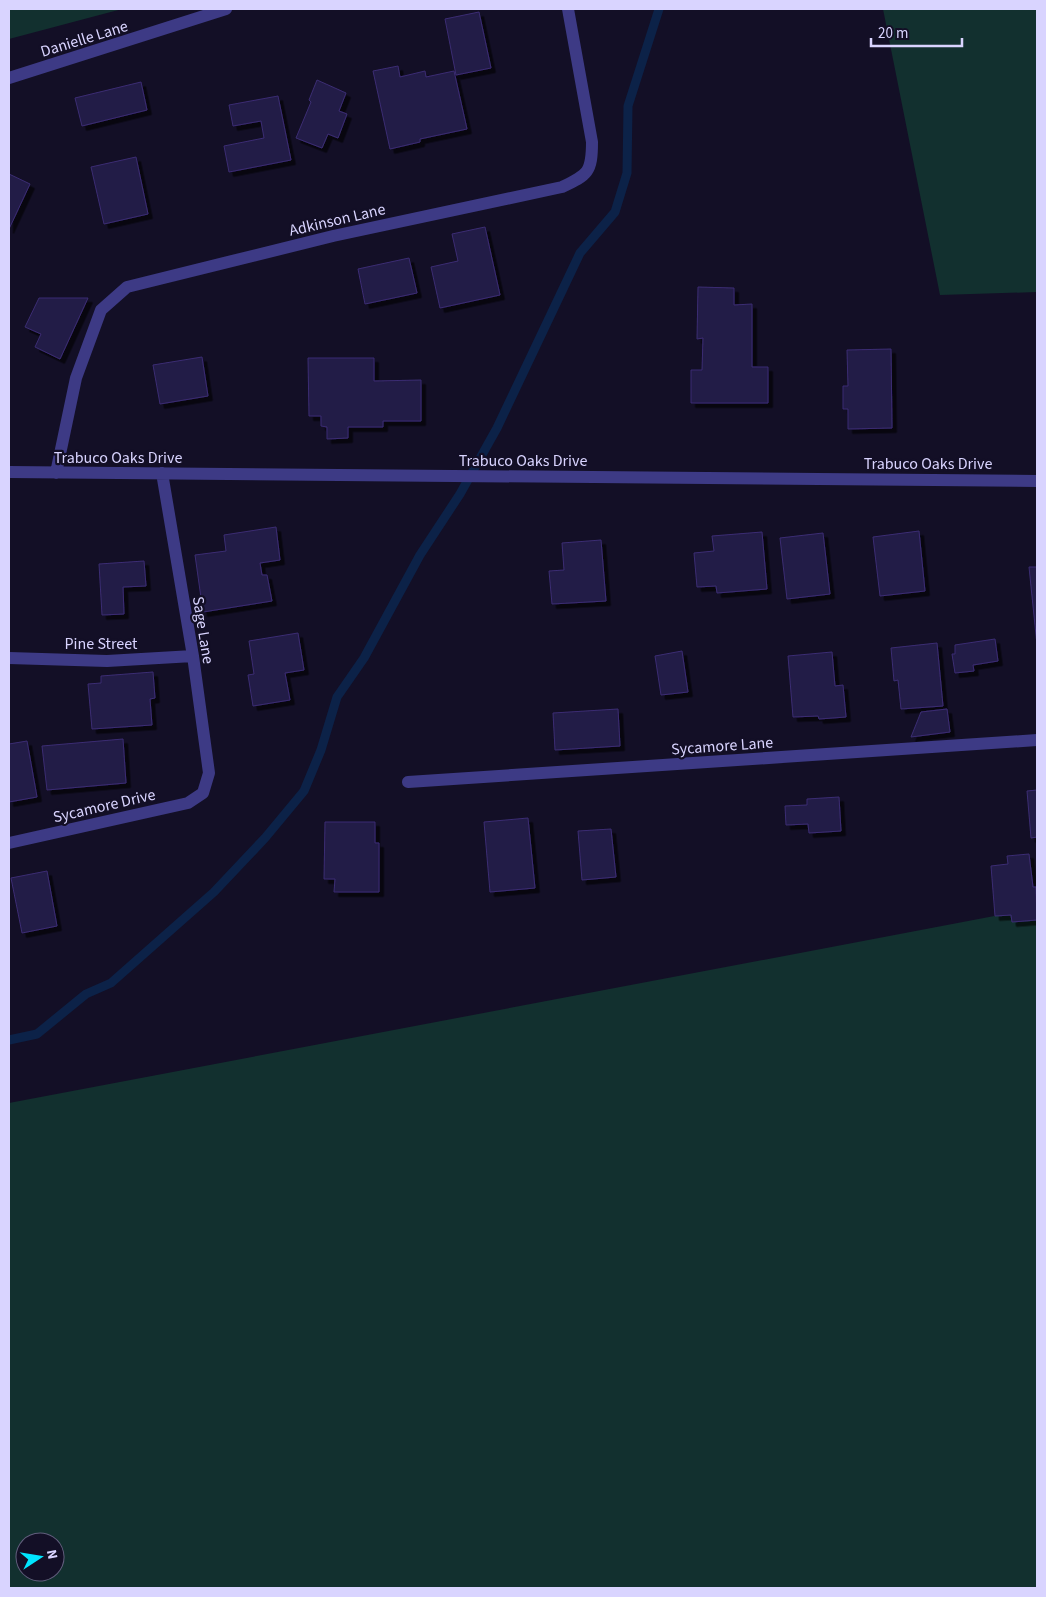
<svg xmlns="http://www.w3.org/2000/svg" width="1046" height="1597" font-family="'Source Sans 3',sans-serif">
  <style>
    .green { fill: #12302f; fill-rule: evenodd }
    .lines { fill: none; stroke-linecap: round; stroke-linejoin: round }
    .stream { stroke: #0c2248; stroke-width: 9 }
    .building { fill: #241b47; stroke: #3b2d73; filter: url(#shadow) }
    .street { stroke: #3d3a85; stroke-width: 12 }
    .labels { text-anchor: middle; stroke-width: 4.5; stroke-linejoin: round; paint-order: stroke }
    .street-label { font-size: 16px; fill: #d9d4ff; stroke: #130f26 }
  </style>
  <defs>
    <filter id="shadow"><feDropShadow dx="4.5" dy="4.5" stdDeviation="0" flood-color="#0009"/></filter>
  </defs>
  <rect width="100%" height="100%" fill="#130f26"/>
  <path class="green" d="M9,9H122L9,39Z
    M883,9H1037V292L940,295Z
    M1037,908V1588H9V1103ZM25,1542H55V1572H25Z"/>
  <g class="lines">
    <path class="stream" d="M9,1040L37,1034L86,994L111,983L214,892L265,838L304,791L321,750L337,697L364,658L420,555L460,494L497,428L580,253L615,212L627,173L628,106L659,9"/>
  </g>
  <path class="building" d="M479,12L491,68L456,75L445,19Z
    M398,66L400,77L425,71L426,77L454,71L467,129L420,139V142L390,149L373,71Z
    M317,80L346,93L339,111L347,114L338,138L328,134L322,148L296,138L311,102L309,100Z
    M141,82L147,110L82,126L75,98Z
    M278,96L291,160L229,172L224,146L264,138L261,121L233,126L229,105Z
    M136,157L148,214L104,224L91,167Z
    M9,174L30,184L9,229Z
    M485,227L500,295L440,308L431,267L458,261L452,234Z
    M409,258L417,293L365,304L358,269Z
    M698,287L734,288V305L752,304V367H768V403H691V370H702L703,338L697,339Z
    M39,298H88L60,359L35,347L41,334L25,327Z
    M891,349L892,428L848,429V409H843V386H848L847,350Z
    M202,357L208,396L160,404L153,365Z
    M308,358H374V381L421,380V421H383V427H348V438L327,439V427L321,426V416H309Z
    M276,527L280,560L260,563L262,575H267L272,601L203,612L195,555L226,551L224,535Z
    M919,531L925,591L880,596L873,537Z
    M762,532L767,589L717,593L716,586L697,587L694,553L714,551L712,536Z
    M823,533L830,594L787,599L780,538Z
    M601,540L606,601L552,604L549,571L564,570L562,543Z
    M144,561L146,586L123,587L124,614L102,615L99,564Z
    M1029,567H1037V645Z
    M298,633L304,670L285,673L290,700L253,706L248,675L254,674L249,641Z
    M995,639L998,661L973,665L974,671L955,673L952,654H955V645Z
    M937,643L943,706L901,709L898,680L894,681L891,648Z
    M682,651L688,692L661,695L655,656Z
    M832,652L835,686L843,685L846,717L819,719L818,716L793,717L788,656Z
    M153,672L155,698L150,699L152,725L92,729L88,684L101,683V676Z
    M618,709L620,746L555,750L553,713Z
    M947,709L950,732L911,737L921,712Z
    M123,739L126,783L47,790L42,746Z
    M27,741L37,797L9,802V744Z
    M1037,790V837L1031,838L1027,791Z
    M839,797L841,831L809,833L808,824L786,825L785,806L807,805V799Z
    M528,818L535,888L490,892L484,822Z
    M325,822H375V843H379V892H334L335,879H324Z
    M611,829L616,877L582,880L578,831Z
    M1029,854L1033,887H1036L1037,920L1012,922L1011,915L995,916L991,866L1008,864L1007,856Z
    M47,871L57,926L22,933L11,878Z"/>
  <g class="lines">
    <path class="street" d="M9,78L226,9
      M9,472L1037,481
      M56,473L76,378L101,310L127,287L333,236L562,187C588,175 592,172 592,142L568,9
      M9,658L107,661L193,656
      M408,782L1037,740
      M9,843L188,803L203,793L209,773L193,656L162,473"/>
  </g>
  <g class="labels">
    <g class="street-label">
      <text transform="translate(84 38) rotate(-17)" y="6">Danielle Lane</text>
      <text transform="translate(337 219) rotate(-13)" y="6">Adkinson Lane</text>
      <text x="118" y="463">Trabuco Oaks Drive</text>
      <text x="523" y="466">Trabuco Oaks Drive</text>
      <text x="928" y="469">Trabuco Oaks Drive</text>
      <text transform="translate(204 630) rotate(81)" y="6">Sage Lane</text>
      <text x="101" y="649">Pine Street</text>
      <text transform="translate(722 745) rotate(-4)" y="6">Sycamore Lane</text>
      <text transform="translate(104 805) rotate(-13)" y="6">Sycamore Drive</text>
    </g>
  </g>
  <rect width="1046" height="1597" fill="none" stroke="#d9d4ff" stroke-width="20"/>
  <g transform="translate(40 1557) rotate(78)"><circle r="24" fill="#130f26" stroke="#625e7d"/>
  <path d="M0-4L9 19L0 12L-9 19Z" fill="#00e5ff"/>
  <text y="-8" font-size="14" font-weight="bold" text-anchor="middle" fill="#d9d4ff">N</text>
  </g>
  <path d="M871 38v8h91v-8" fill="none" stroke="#d9d4ff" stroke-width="2.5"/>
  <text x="878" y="38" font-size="15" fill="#d9d4ff" stroke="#130f26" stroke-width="4" paint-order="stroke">20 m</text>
</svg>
